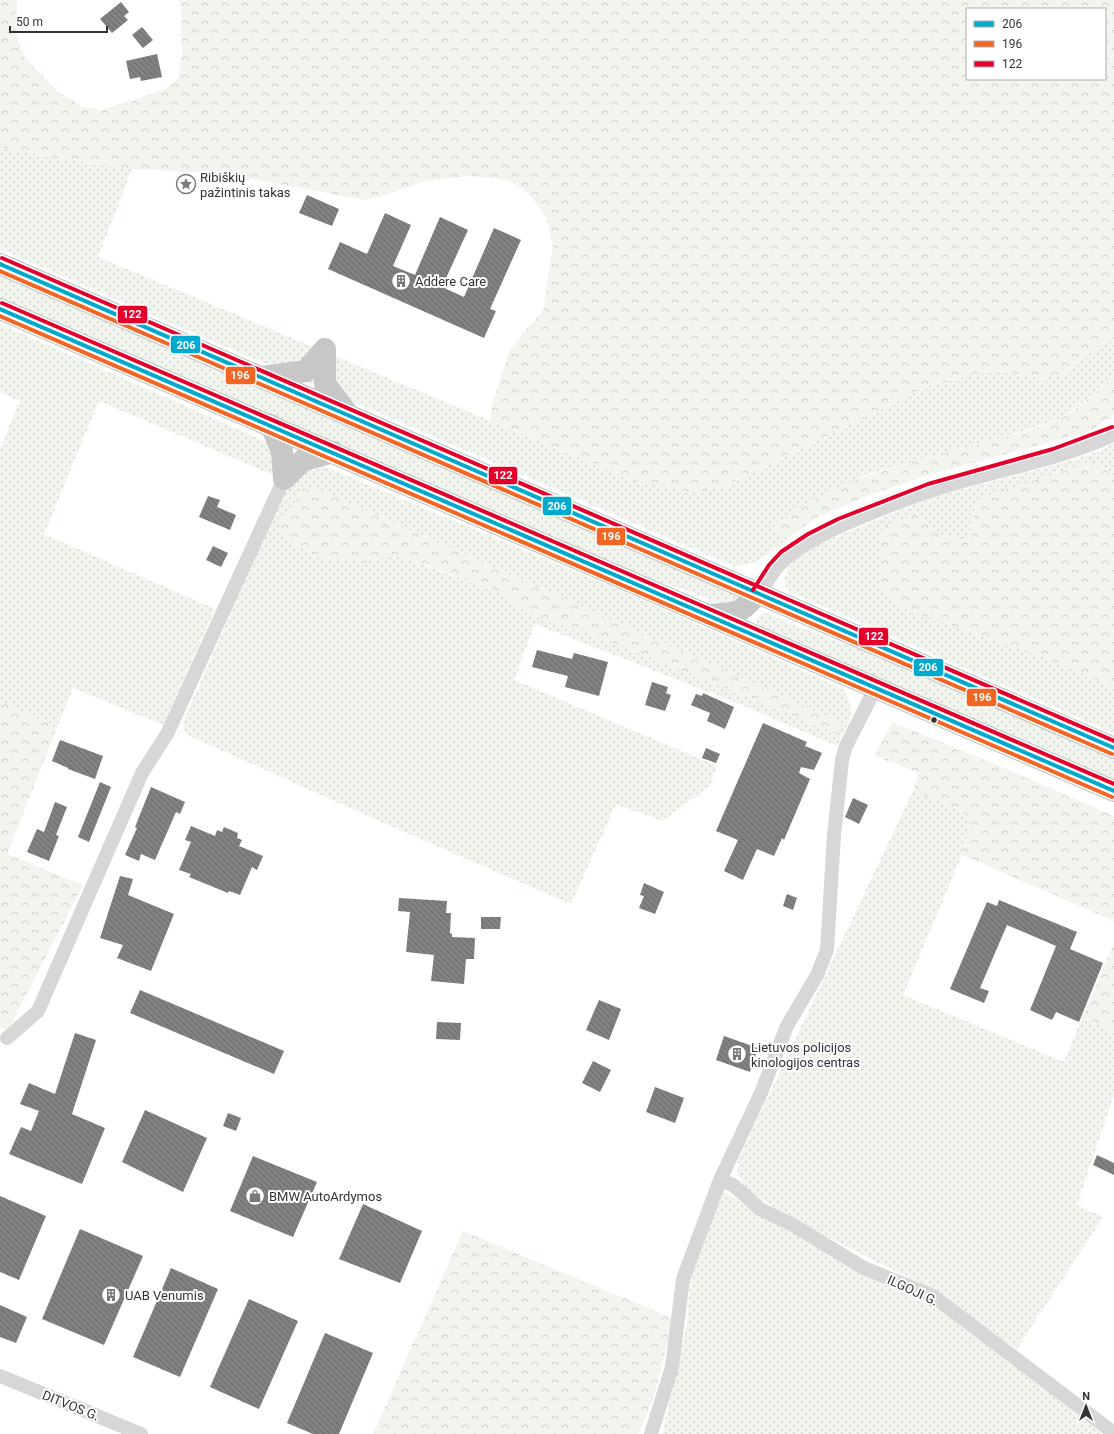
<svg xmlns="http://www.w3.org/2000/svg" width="1114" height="1434" font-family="Roboto,sans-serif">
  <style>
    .grass { fill: url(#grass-dots); fill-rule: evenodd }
    .forest { fill: url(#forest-crowns); fill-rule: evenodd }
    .building { fill: url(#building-back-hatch) }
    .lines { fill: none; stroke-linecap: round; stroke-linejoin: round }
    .minor { stroke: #d7d7d7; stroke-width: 14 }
    .tertiary { stroke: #d7d7d7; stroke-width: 17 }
    .trunk { stroke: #c7c7c7; stroke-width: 22 }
    .bus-1-casing { stroke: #fff; stroke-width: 7 }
    .bus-2-casing { stroke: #fff; stroke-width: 7 }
    .bus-3-casing { stroke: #fff; stroke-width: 7 }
    .bus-1 { stroke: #00a9ce; stroke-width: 4 }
    .bus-2 { stroke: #f26522; stroke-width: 4 }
    .bus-3 { stroke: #e4002b; stroke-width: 4 }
    .bus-dot { fill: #333; stroke: #fff; stroke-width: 1.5 }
    .labels { text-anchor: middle; stroke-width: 4; stroke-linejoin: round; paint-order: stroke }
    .poi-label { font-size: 13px; fill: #333; stroke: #fff; text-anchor: start }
    .street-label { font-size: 13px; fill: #333; stroke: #fff }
    .line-badge { stroke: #fff; stroke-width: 1.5 }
    .badge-label { font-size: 11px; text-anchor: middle; font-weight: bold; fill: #fff }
  </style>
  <defs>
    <pattern id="grass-dots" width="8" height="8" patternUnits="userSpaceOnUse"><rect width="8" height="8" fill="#f1f5ed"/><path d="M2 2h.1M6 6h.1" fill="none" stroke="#cfd2cc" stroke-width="1.8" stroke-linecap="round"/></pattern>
    <pattern id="forest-crowns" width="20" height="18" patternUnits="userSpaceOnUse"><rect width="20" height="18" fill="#f1f5ed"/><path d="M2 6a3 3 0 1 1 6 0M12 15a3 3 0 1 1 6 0" fill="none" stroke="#cfd2cc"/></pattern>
    <pattern id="building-back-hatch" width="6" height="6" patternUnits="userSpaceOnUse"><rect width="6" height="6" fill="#818181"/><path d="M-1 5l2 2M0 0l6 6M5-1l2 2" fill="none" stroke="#6a6a6a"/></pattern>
  </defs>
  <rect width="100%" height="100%" fill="#fff"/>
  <path class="grass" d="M0,147L53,158L132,169L98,257L632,480L693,493L726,486L929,386L996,370L1041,379L1065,374L1114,333V377L1085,401L1059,419L1024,431L864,475L782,537L788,538C770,552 758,567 733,566L0,249Z
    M0,274L736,595L737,601L723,605L689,591L635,574L0,301Z
    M0,324L269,443L280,459L271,474L99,401L44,534L215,609L163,725L73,688L57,728L0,700V448L20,401L0,392Z
    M1114,443V475L1093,462L975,507L971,529L967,540L940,536L922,515L879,544L1058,663L1114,687V733L795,594L786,588L784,580L788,567L801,554L821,543L932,497L1059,464L1102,450Z
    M321,465L638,598L843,689C859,714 848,722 837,746L742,705L535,624L514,680L717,766L710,786L662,821L616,804L571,904L395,828L187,735L184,731L183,722L292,474ZM314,487L842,723L843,724L835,733L620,645L528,614L501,593L395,555Z
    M765,613L835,641L866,648L1114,757V782L759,627C755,620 757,615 765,613Z
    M913,791L959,809L968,818V831L962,855L903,995L1064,1062L1082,1018L1114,1032V1095L1077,1205L1103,1217L1017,1349L919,1283L794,1220L748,1191L738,1174V1160Z
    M723,1191L761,1216L879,1280L924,1298L957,1319L1102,1434H663L664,1425L687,1324L690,1284L696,1258Z"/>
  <path class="forest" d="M0,0H17L16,35L25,58L58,92L81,106L101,110L166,89L178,78L182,57L181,6L178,0H1114V333L1065,374L1041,379L996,370L929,386L725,486L693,493L632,480L490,420L492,404L509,352L523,333L543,311L553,246L547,219L529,194L508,180L472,176L425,181L382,196L364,200L226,174L132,169L53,158L0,147ZM967,9H1105V79H967Z
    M1114,377V415L1088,432L928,475L867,496L818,517L788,538H782L774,529V525C835,477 913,462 986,442C1010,435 1036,430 1059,419C1079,409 1097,391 1114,377Z
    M1093,462L1114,475V687L1058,663L901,608L881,587L879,544L883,528L916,513L922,515L940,536L966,540C973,526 973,511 981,497Z
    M314,487L843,723L841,730L835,733L620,645L528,614L501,593L429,566L395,555L366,562L319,558L284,540L280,524L303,489Z
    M0,700L57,728L7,854L83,885L9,1028L0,1029Z
    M892,722L997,765L1114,816V921L962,855L968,831V818L959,809L913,791L919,773L875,756Z
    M1114,943V1032L1082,1018Z
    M463,1231L672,1318C664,1358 657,1398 638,1434H373Z"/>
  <path class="building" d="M121,2L129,12L124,16L128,20L112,33L100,19Z
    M142,27L153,40L143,48L132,35Z
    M157,54L162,77L141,81L140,77L130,79L126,61Z
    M307,195L339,209L332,226L299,213Z
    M385,213L411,225L393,266L415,275L440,217L468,230L442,287L464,297L494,228L521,240L490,309L496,311L484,338L328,269L340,242L367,254Z
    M208,496L220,500L217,507L236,515L230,530L199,517Z
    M213,546L228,553L221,567L206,560Z
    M537,650L572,659L574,653L608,662L599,696L565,687L568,676L532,667Z
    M652,682L668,687L666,693L671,695L665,711L645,705Z
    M703,693L734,707L725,729L707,721L710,713L691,705L696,694L702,696Z
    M763,723L807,742L805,746L822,753L814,770L801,767L799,773L810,779L784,840L782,838L774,856L757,849L743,880L724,871L738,840L716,831Z
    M60,740L103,756L95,779L68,769V768L52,761Z
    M706,748L720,754L716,763L702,758Z
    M100,782L111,787L89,842L78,837Z
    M151,787L185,802L180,814L176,812L155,860L141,854L139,861L125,855L137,828L135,827Z
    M853,798L868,805L859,824L845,817Z
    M55,802L67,807L56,835L59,836L49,861L27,852L37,829L44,832Z
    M191,826L215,836L217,830L222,832L224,827L238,833L237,838L242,840L239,846L263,856L257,870L252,867L240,895L229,891L228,893L189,877L191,874L179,870L191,842L185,840Z
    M120,876L133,879L128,895L174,914L151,971L117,958L123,945L100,938Z
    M644,883L664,892L655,914L639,908L644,896L640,895Z
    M787,894L797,898L793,910L783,906Z
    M399,898L447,901L446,913H451L450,933L452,934V937L475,938L474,959H466L464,984L431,981L434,955L406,952L410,912L398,911Z
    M999,900L1077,932L1070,949L1103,963L1079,1022L1056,1012L1052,1020L1030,1010L1056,946L1007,925L980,988L989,991L984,1003L950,989L987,902L997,906Z
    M481,917H501L500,929H481Z
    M140,990L284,1051L274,1074L130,1013Z
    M599,1000L621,1009L609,1040L586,1030Z
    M437,1022L461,1023L460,1040L436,1039Z
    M75,1033L96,1040L72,1114L105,1128L82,1184L9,1154L21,1127L31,1131L39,1111L20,1104L29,1083L55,1094Z
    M724,1036L758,1048L750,1072L716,1060Z
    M593,1061L611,1070L600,1092L582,1083Z
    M655,1087L684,1098L675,1123L646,1112Z
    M145,1110L207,1138L183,1192L122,1162Z
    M228,1113L241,1118L236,1131L223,1126Z
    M1097,1155L1114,1163V1175L1093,1165Z
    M253,1156L317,1182L293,1237L230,1211Z
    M0,1196L46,1216L19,1280L0,1272Z
    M363,1204L422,1231L400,1283L339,1259Z
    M80,1229L143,1256L104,1345L42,1319Z
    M171,1268L218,1289L180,1377L133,1357Z
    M249,1299L298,1321L259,1409L210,1387Z
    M0,1305L27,1317L16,1343L0,1337Z
    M325,1333L373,1353L339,1434H313L287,1423Z"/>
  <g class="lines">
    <path class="minor" d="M7,1038L38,1011L142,773L167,734L284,479
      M720,1180L733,1185L760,1209L793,1225L864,1268L933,1296L1114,1433
      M0,1376L141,1434
      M651,1434L672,1367L683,1279L720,1180L761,1093L787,1026L817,975L827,950L834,835L842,760L846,746L876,687"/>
    <path class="tertiary" d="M758,593C766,581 774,566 785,557C807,539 834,527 860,516C891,503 922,491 954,482C1008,466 1063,457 1114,433"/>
    <path class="trunk" d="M0,264L1114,748
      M0,309L1114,791
      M262,377L306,371L325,349V384L347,413
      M271,425L282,451L284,479L303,460L333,452
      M707,615C736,613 739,616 758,593"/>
    <g class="bus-1-casing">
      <path id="bus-1" d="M0,264L1114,748
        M0,309L1114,791"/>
    </g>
    <g class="bus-2-casing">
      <path id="bus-2" d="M0,271L1112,754
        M0,316L1112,797"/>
    </g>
    <g class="bus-3-casing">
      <path id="bus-3" d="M2,258L1114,741
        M2,303L1114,784
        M753,590L769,565L781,552L808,534L838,519L928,484L1053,449L1112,427"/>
    </g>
    <use href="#bus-1" class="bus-1"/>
    <use href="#bus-2" class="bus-2"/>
    <use href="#bus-3" class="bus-3"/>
  </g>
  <defs>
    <g id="sight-ring" transform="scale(1)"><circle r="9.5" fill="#fff" stroke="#7a7a7a" stroke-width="1.5"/><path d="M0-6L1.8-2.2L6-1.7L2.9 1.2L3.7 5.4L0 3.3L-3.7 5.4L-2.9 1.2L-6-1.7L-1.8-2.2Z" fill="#7a7a7a"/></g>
    <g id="building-ring" transform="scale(1)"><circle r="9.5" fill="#fff" stroke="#7a7a7a" stroke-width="1.5"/><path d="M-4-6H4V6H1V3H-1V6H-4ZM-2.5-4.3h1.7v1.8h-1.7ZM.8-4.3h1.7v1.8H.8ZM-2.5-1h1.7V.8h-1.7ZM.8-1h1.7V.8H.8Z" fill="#7a7a7a"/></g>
    <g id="shop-ring" transform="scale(1)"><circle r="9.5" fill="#fff" stroke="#7a7a7a" stroke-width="1.5"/><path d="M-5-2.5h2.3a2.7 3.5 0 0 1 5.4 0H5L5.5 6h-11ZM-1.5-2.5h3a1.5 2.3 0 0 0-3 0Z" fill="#7a7a7a"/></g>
  </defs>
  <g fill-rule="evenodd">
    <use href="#sight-ring" x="186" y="184"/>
    <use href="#building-ring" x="401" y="281"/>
    <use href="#building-ring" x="737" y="1054"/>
    <use href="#shop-ring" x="255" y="1196"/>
    <use href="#building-ring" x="111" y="1295"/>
  </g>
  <circle class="bus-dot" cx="934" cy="720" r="3.5"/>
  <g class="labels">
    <g class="poi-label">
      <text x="200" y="182">Ribiškių<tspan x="200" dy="15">pažintinis takas</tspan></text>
      <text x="415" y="286">Addere Care</text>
      <text x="751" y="1052">Lietuvos policijos<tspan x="751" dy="15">kinologijos centras</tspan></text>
      <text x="269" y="1201">BMW AutoArdymos</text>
      <text x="125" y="1300">UAB Venumis</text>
    </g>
    <g class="street-label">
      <text transform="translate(913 1290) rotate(25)" y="5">ILGOJI G.</text>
      <text transform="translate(71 1405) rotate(22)" y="5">DITVOS G.</text>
    </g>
  </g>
  <g class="line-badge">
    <rect x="117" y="305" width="31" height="19" rx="4" fill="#e4002b"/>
    <rect x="170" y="335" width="31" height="19" rx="4" fill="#00a9ce"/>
    <rect x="225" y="366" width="31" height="19" rx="4" fill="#f26522"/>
    <rect x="488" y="466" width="30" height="19" rx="4" fill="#e4002b"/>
    <rect x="542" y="496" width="30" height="20" rx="4" fill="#00a9ce"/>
    <rect x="596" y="527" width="30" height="19" rx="4" fill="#f26522"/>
    <rect x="858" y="627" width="31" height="19" rx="4" fill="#e4002b"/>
    <rect x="913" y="658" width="31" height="19" rx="4" fill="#00a9ce"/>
    <rect x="966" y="688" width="31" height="19" rx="4" fill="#f26522"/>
  </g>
  <g class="badge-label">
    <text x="132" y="318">122</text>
    <text x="186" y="349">206</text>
    <text x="240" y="379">196</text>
    <text x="503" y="479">122</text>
    <text x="557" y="510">206</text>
    <text x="611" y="540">196</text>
    <text x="874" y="640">122</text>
    <text x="928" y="671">206</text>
    <text x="982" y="701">196</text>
  </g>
  <rect x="966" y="8" width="140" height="72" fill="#ffffff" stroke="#adadad"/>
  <rect x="974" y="21" width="20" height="6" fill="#00a9ce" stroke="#adadad"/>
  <text x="1002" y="28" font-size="12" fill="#333333">206</text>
  <rect x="974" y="41" width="20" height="6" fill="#f26522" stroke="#adadad"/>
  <text x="1002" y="48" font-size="12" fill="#333333">196</text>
  <rect x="974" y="61" width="20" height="6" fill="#e4002b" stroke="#adadad"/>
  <text x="1002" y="68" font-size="12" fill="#333333">122</text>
  <g transform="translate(1086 1406)" stroke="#ffffff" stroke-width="3" paint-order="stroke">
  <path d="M0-3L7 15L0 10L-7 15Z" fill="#333333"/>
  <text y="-6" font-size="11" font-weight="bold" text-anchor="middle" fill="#333333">N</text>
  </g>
  <path d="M10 26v6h97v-6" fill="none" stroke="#333333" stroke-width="2"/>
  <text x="16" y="26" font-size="12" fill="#333333" stroke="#ffffff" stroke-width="3" paint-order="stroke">50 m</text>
</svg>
